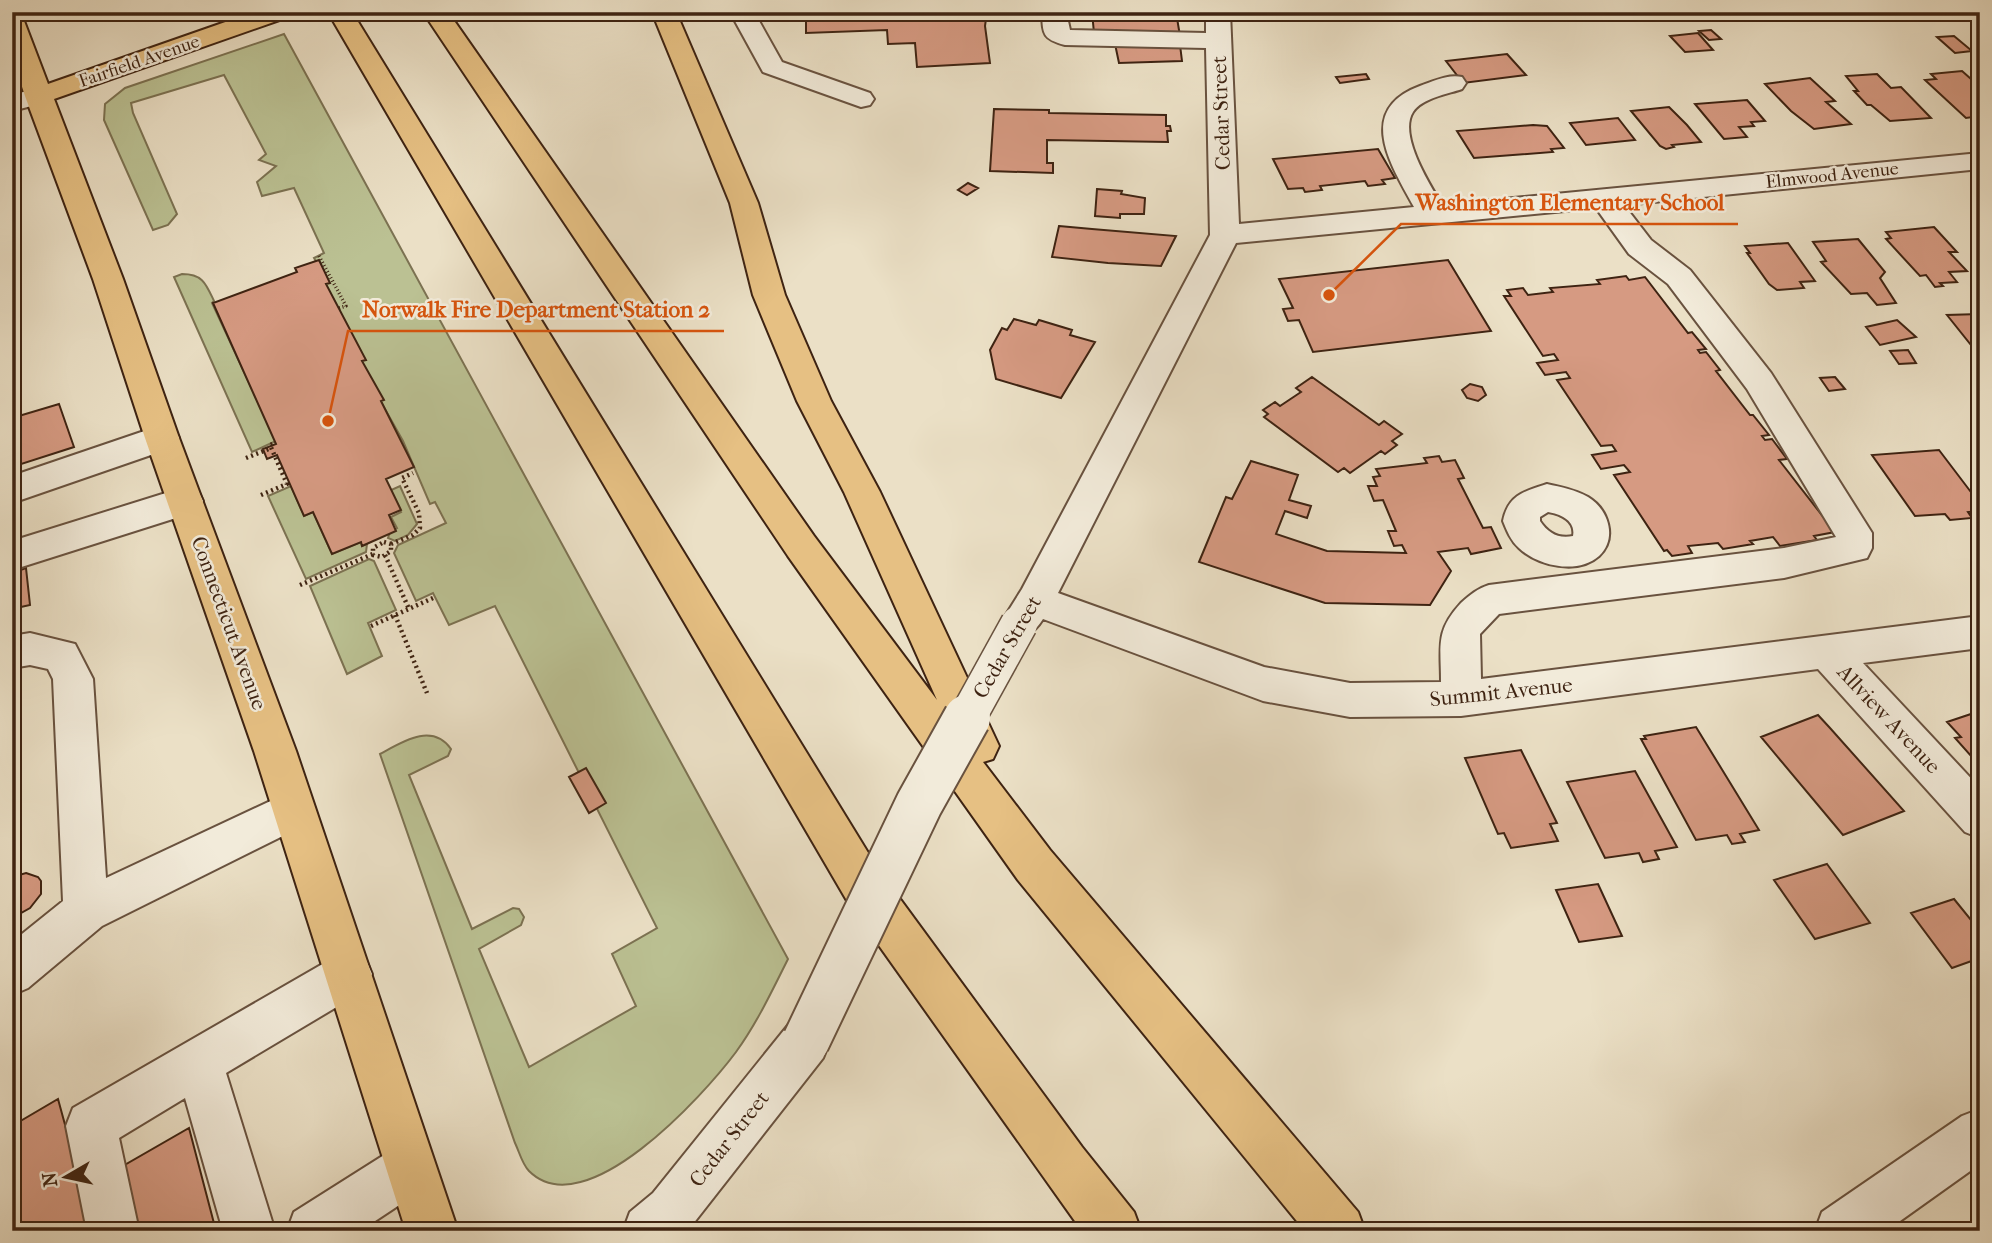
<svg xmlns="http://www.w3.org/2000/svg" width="1992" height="1243" font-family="'IM FELL French Canon',serif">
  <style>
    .green { fill: #bbc193; stroke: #7c7252; stroke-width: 2 }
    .building { fill: #d69a82; stroke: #3e2312; stroke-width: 2 }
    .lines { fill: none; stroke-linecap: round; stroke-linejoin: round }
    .minor-casing { stroke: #69523f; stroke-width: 4 }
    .major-casing { stroke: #3e2312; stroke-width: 4 }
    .highway-casing { stroke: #3e2312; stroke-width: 4 }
    .path-far1 { stroke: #3e2312; stroke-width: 3.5; stroke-dasharray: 1 2.5; stroke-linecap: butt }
    .path { stroke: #3e2312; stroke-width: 4.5; stroke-dasharray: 2 3.5; stroke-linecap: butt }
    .minor { fill: #f2ebda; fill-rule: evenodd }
    .major { fill: #e6c083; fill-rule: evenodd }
    .highway { fill: #e6c083; fill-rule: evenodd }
    .minor-bridge-far1-casing { stroke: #69523f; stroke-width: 39; stroke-linecap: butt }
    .minor-bridge-casing { stroke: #69523f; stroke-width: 50; stroke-linecap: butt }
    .minor-bridge-far1 { stroke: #f2ebda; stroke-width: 36 }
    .minor-bridge { stroke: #f2ebda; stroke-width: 46 }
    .labels { text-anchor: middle; stroke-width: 5; stroke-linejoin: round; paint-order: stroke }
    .far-street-label { font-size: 18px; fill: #3e2312; stroke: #f2ebda }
    .street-label { font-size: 21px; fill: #3e2312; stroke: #f2ebda }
    .leader { fill: none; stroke: #d7540d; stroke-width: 2.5 }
    .callout-dot { fill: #d7540d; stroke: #f2ebda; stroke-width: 2.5 }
    .callout-label { font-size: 23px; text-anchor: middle; font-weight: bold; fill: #d7540d; stroke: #f2ebda; stroke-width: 5; stroke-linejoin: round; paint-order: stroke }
  </style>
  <rect width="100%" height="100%" fill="#ebe0c6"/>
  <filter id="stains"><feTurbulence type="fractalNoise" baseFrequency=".00286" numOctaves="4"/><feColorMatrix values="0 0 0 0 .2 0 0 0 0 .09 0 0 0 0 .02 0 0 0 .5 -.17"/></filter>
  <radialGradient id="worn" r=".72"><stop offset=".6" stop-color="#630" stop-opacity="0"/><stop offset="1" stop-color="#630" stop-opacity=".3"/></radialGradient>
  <path class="green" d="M284,34L788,959C772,991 757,1023 736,1052C704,1095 585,1227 529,1171C522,1164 519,1151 515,1143L380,754C402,742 432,722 451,749L448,756L409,775L472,929L513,908L519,909L524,917L521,925L479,949L529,1067L636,1006L612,954L657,928L495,606L449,625L433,593L416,601L394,553L398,545L446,523L435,502L430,504L403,441L359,363L364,360L323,284L327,281L314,258L324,253L294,188L262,196L257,182L276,166L259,160L266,154L224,75L131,103L133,113L177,214L168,225L153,230L104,120L105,104L125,88Z
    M182,274C203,274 206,284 214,301L212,303L276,441L252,452L174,277Z
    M291,486L304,516L313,512L332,554L361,542L362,546L367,544L366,552L306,579L268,496Z
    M400,486L417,524L408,535L395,541L388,538L390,532L397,528L391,517L401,512L389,491Z
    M369,559L374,561L396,610L368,623L382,656L347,674L310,586Z"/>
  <path class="building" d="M806,12H987L985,26L990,63L917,67L915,43L888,44L887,30L806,33Z
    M1092,12H1176L1180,36L1094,33Z
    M1306,12H1342L1346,17L1311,21Z
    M1899,12L1902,15L1869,20L1860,13Z
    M1711,30L1721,39L1709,40L1699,31Z
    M1698,33L1713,50L1685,52L1670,36Z
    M1954,36L1972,51L1955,53L1937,37Z
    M1115,44L1180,45L1182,61L1119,63Z
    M1507,54L1526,75L1463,83L1446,61Z
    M1962,71L1980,87V116L1966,118L1925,80L1936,79L1931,74Z
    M1366,74L1369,79L1340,83L1336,77Z
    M1877,74L1891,88L1901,87L1931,118L1890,121L1871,105H1867L1854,91H1858L1846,76Z
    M1810,78L1835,101L1826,102L1851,124L1814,129L1791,111L1765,84Z
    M1747,100L1765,121L1751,122L1754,126L1739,127L1747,137L1724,139L1695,104Z
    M1669,107L1687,125L1701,142L1672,145L1674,147L1666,149L1660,146L1631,111Z
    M994,109L1049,110V113L1166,115V126H1170L1171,131H1167L1168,142L1047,140V163H1053V173L990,171Z
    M1618,118L1635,140L1586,145L1570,123Z
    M1533,125L1547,126L1564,148L1551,149L1553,152L1474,158L1457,131Z
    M1378,149L1395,178L1382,180L1385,184L1368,186L1365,181L1320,186L1322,190L1305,192L1303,188L1288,189L1273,159Z
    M968,183L978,188L967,195L958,190Z
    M1097,189L1122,191L1121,194L1145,198L1144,214H1120V218L1095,216Z
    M1059,226L1092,229L1176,236L1161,266L1108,263L1052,257Z
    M1934,227L1957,252H1949L1967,271L1949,272L1957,282L1940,283L1943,286L1935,287L1926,275L1920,276L1886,239L1891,238L1886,232Z
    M1858,239L1885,272L1880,278L1896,303L1877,305L1867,293L1851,294L1821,262L1826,261L1813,242Z
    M1788,243L1815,281L1800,282L1804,288L1777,290L1769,284L1747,253H1750L1745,246Z
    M319,260L330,283L326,284L366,360L362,361L384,400L381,401L414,467L386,479L401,510L389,515L396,531L362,546L361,542L332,554L313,512L304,516L277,455L267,459L263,449L276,444L213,303L297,272L295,268Z
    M1448,260L1491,331L1313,352L1299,320L1288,321L1283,309L1293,308L1279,279Z
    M1626,276L1629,280L1645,277L1688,333L1692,332L1706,349L1698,350L1700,353L1706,352L1720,370L1716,371L1750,415H1753L1769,435L1762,436L1765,440L1772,439L1787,459L1779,460L1835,532L1814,536L1817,540L1780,546L1773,537L1750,541L1753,544L1723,549L1718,543L1688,546L1692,553L1672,556L1667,550L1664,551L1614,475L1630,472L1624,465L1601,469L1592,455L1616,451L1612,445L1601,446L1557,380L1570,378L1566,372L1545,375L1537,363L1558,360L1554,354L1543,356L1504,296H1511L1507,290L1523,288L1528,295L1553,292L1550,288L1600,284L1597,280Z
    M1980,314V355H1979L1947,315Z
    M1014,319L1036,325L1039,320L1072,330L1070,335L1095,342L1061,398L996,379L990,350L1002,328L1007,330Z
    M1897,320L1916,337L1880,345L1866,327Z
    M1908,350L1916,363L1899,364L1890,351Z
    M1312,377L1379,425L1384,421L1402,434L1392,441L1397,445L1385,454L1381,451L1350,473L1344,468L1338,472L1264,417L1268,414L1263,410L1275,402L1280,406L1301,392L1296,388Z
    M1835,377L1845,389L1829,391L1820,378Z
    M1470,384L1482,387L1486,395L1478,401L1467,398L1462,390Z
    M59,404L74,447L12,467V418Z
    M1939,450L1980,504V511L1968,512L1972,518L1950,520L1945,514L1915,516L1872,455Z
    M1439,456L1442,462L1455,460L1464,478L1458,479L1483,528L1491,527L1501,548L1471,554L1468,548L1438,552L1451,571L1430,605L1325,603L1199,562L1226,497L1232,499L1251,461L1298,475L1289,500L1311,506L1307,518L1285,511L1276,534L1327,551L1406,553L1402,545L1394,546L1388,531H1396L1383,500L1374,501L1368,486H1377L1373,477L1380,476L1376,469L1427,463L1424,458Z
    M26,568L30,605L12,609V573Z
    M1980,711V766L1955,738L1961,737L1947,722Z
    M1818,715L1830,728L1904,811L1843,835L1761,737Z
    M1696,727L1759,830L1740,834L1745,842L1732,844L1727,835L1696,840L1641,739H1646L1644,736Z
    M1521,750L1557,823L1550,824L1558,841L1511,848L1504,833L1498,834L1465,758Z
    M586,768L606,803L589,813L569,777Z
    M1635,771L1677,847L1655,851L1659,859L1643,862L1639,853L1605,858L1567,782Z
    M1827,864L1870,923L1815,939L1774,880Z
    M26,873L38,877L41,881V894L30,908L12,918V877Z
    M1598,884L1622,936L1579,942L1556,890Z
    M1954,899L1980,931V958L1952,968L1911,913Z
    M58,1099L94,1231H12V1126Z
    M189,1128L216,1231H130L116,1170Z"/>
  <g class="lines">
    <g class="minor-casing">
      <path id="minor" d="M730,12H754L782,62L870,93L874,99L870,105L861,107L763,72Z
        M1042,12H1066L1070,30L1206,33V12H1230L1239,224L1414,207C1391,165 1355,110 1420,86C1434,81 1448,74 1462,77L1466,83L1462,89C1448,94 1422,98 1413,112C1398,135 1430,185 1442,205L1980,153V169L1624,205L1651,240L1690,270L1771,373L1872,533V548L1867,558L1784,578L1499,614L1480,634L1481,679L1980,616V648L1863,663L1980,788V838L1965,832L1818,669L1461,716L1350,717L1263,701L1043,619C1033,635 1025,638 1007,632L1002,621L1022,589L1210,235L1206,48L1065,45C1042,39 1043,34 1042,12ZM1596,208L1629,254L1668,284L1747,389L1836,537L1784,548L1489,585C1477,589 1471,594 1461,603C1435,631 1441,646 1441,682L1350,683L1264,667L1058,593L1236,243Z
        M38,88L47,90L51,96L47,102L12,111V95Z
        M162,425L174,429L179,438L174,447L12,503V476Z
        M1547,484C1561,487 1576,490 1588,497C1608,509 1618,538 1599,556C1578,575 1538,566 1519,548C1511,541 1507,531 1503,521C1508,495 1525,491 1547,484ZM1548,512C1561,514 1576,521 1573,536C1558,539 1548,533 1540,521V517Z
        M185,487L198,491L203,501L198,511L12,570V541Z
        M30,633L75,644L93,679L106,878L294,790L309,795L315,809L309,823L102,926L28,988L12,995V942L63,901L53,679L48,669L30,665L12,668V636Z
        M349,951L365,958L372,974L365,990L226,1073L275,1231H223L185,1098L119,1138L139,1231H87L66,1126L73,1108L333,958Z
        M806,1017L823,1024L830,1041L823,1058L689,1229L623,1231L630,1212L653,1193L789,1024Z
        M1980,1109V1164L1886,1231H1815L1822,1212L1962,1116Z
        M410,1143L428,1150L435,1168L428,1186L360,1231H287L294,1212L392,1150Z"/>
    </g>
    <g class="major-casing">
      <path id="major" d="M254,12H291L288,17L54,99L123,279L179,438L296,751L458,1231H406L254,751L145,438L93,279L25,96L12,56V14L21,16L24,21L48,84Z"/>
    </g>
    <g class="highway-casing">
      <path id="highway" d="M328,12H352L878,869L1082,1147L1134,1212L1141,1231H1082L846,899Z
        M423,12H448L814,536L937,700L844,492L797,401L753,295L730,203L652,12H676L758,203L785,295L831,401L880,492L999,746L993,759L983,762L1050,850L1358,1212L1365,1231H1305L1018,880L788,556Z"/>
    </g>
    <path class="path-far1" d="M319,256L346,306L339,308"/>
    <path class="path" d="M246,458L271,448
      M261,495L287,484L270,445L275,443
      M384,542L391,544V551L382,557L373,555V548Z
      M391,544L413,535L420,528L419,513L402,478L413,473
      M385,555L409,609
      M300,585L373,554
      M395,615L427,693
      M371,626L433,598"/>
    <use href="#minor" class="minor"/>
    <use href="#major" class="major"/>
    <use href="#highway" class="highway"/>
    <g class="minor-bridge-far1-casing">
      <path id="minor-bridge-far1" d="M966,720L1019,624"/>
    </g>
    <g class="minor-bridge-casing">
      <path id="minor-bridge" d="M806,1041L919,804L967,718"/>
    </g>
    <use href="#minor-bridge-far1" class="minor-bridge-far1"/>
    <use href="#minor-bridge" class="minor-bridge"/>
  </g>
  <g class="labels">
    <g class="far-street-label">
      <text transform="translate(139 61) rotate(-19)" y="6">Fairfield Avenue</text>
      <text transform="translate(1832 175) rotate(-6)" y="6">Elmwood Avenue</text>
    </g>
    <g class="street-label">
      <text transform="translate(1221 113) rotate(-92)" y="7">Cedar Street</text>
      <text transform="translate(229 623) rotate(70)" y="7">Connecticut Avenue</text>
      <text transform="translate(1007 647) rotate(-60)" y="7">Cedar Street</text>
      <text transform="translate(1501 692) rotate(-6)" y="7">Summit Avenue</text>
      <text transform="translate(1889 719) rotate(47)" y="7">Allview Avenue</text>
      <text transform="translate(729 1139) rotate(-52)" y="7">Cedar Street</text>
    </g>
  </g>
  <path class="leader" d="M1329 295L1401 224H1738M328 421L348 331H724"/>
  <g class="callout-dot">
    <circle cx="1329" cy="295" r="7"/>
    <circle cx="328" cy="421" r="7"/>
  </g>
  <g class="callout-label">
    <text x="1570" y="210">Washington Elementary School</text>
    <text x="536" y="317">Norwalk Fire Department Station 2</text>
  </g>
  <rect width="1992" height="1243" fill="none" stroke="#ebe0c6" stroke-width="42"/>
  <rect x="14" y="14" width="1964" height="1215" fill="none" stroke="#3e2312" stroke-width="3.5"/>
  <rect x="21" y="21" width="1950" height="1201" fill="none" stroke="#3e2312" stroke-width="2"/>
  <g transform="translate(66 1177) rotate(261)" stroke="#f2ebda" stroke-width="5" paint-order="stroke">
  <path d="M0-5L12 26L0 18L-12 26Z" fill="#3e2312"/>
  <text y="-10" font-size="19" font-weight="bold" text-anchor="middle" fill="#3e2312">N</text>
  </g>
  <rect width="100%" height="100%" filter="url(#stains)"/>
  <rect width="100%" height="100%" fill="url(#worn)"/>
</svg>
